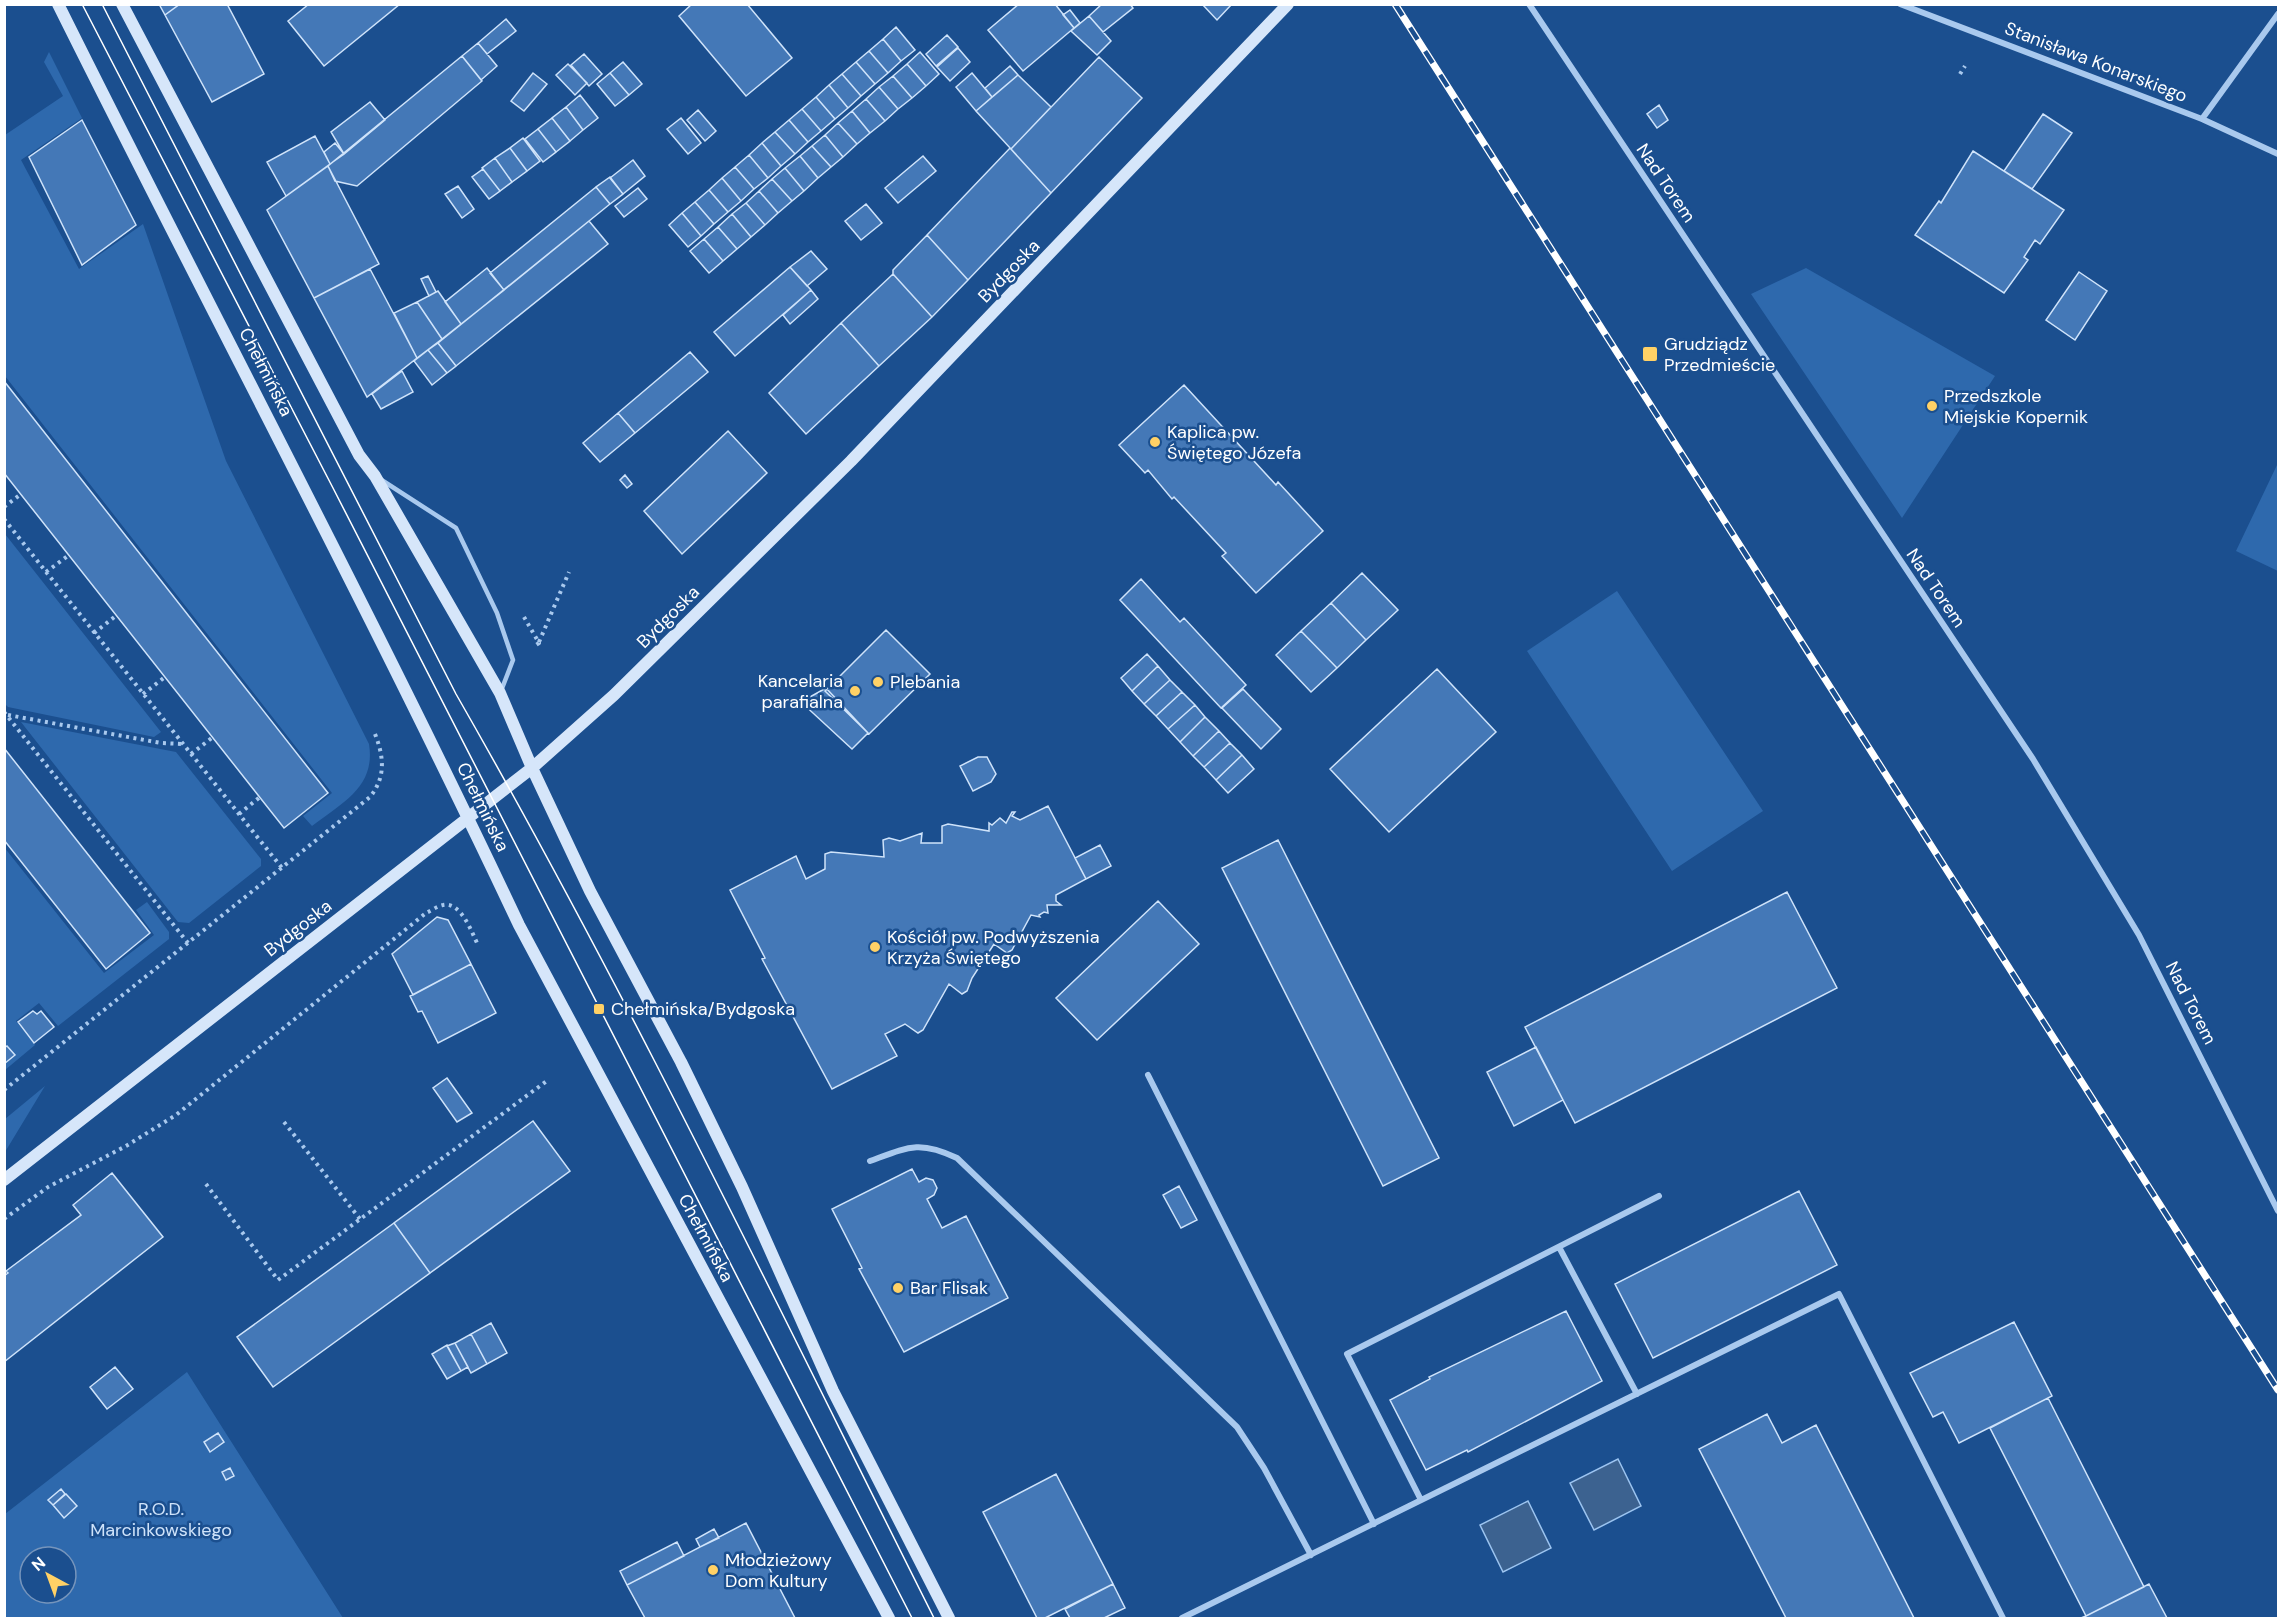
<svg xmlns="http://www.w3.org/2000/svg" width="2283" height="1623" font-family="'DM Sans',sans-serif">
  <style>
    .green { fill: #2e69ad; fill-rule: evenodd }
    .water { fill: #3c6290; stroke: #9cc4f0; stroke-width: 1.5 }
    .building { fill: #4478b7; stroke: #cfe3fa; stroke-width: 1.5 }
    .lines { fill: none; stroke-linecap: round; stroke-linejoin: round }
    .path { stroke: #a9c9ee; stroke-width: 4; stroke-dasharray: 3 4.5; stroke-linecap: butt }
    .lane { stroke: #a9c9ee; stroke-width: 4.5 }
    .street { stroke: #a9c9ee; stroke-width: 6 }
    .secondary { stroke: #d6e6fa; stroke-width: 12 }
    .tram { stroke: #fff; stroke-width: 1.5 }
    .rail-casing { stroke: #fff; stroke-width: 7 }
    .rail { stroke: #1b4f8f; stroke-width: 4.5; stroke-dasharray: 14; stroke-linecap: butt }
    .poi-dot { fill: #ffd166; stroke: #1b4f8f; stroke-width: 2 }
    .labels { text-anchor: middle; stroke-width: 5; stroke-linejoin: round; paint-order: stroke }
    .street-label { font-size: 18px; fill: #fff; stroke: #1b4f8f }
    .poi-label { font-size: 18px; fill: #fff; stroke: #1b4f8f; text-anchor: start }
    .park-label { font-size: 18px; fill: #cfe3fa; stroke: #1b4f8f }
  </style>
  <rect width="100%" height="100%" fill="#1b4f8f"/>
  <path class="green" d="M49,52L82,118L21,160L79,269L143,224L226,461L369,744C376,787 342,803 312,826L303,816L332,793L5,376V135L63,96L44,62Z
    M1806,268L1995,376L1902,518L1751,294Z
    M2277,465L2278,466V571L2236,551Z
    M5,534L161,732L154,737L8,707L4,703Z
    M1617,591L1763,811L1672,871L1527,651Z
    M21,722L176,752L261,859V866L189,923L178,922Z
    M4,847L104,973L154,935L136,910L147,902L169,932V939L58,1026L39,1003L16,1021L35,1045L5,1070Z
    M45,1086L5,1152V1119Z
    M187,1372L343,1618H5V1514ZM30,1557H66V1593H30Z"/>
  <path class="water" d="M1618,1459L1641,1506L1594,1530L1570,1483Z
    M1528,1501L1551,1548L1503,1572L1480,1525Z"/>
  <path class="building" d="M159,4H180L165,15Z
    M180,4H227L264,74L212,102L165,15Z
    M309,4H400L324,66L288,21Z
    M692,4H747L792,58L746,96L679,16Z
    M1019,4H1055L1074,28L1023,71L988,30Z
    M1102,4H1130L1133,8L1103,32L1089,16Z
    M1202,4H1232L1217,20Z
    M1070,10L1080,23L1074,28L1063,15Z
    M1089,16L1111,41L1097,55L1071,31Z
    M506,19L516,31L487,54L478,43Z
    M896,27L915,50L901,61L883,39Z
    M947,35L958,47L936,66L926,54Z
    M883,39L901,61L888,73L869,51Z
    M478,43L497,66L481,80L462,56Z
    M958,48L970,62L950,81L937,67Z
    M869,51L888,73L875,84L856,62Z
    M920,52L939,74L926,86L907,64Z
    M584,54L602,74L589,86L571,65Z
    M462,56L482,81L357,186L335,181L328,166Z
    M1099,57L1142,98L1051,193L1011,149Z
    M623,62L642,84L629,95L610,73Z
    M856,62L875,84L861,96L842,74Z
    M568,64L587,83L575,95L556,75Z
    M907,64L926,86L912,98L893,76Z
    M1010,66L1018,75L992,97L985,88Z
    M533,73L547,84L524,111L511,101Z
    M610,73L629,95L615,106L597,84Z
    M972,73L992,97L976,111L956,87Z
    M842,74L861,96L848,108L829,85Z
    M1018,75L1051,107L1011,149L976,111Z
    M893,76L912,98L898,109L879,87Z
    M829,85L848,108L835,119L816,97Z
    M879,87L898,109L885,121L866,99Z
    M580,95L598,118L583,130L566,107Z
    M816,97L835,119L821,131L802,109Z
    M866,99L885,121L870,133L852,111Z
    M370,102L385,120L344,154L331,132Z
    M1659,105L1668,120L1657,128L1647,114Z
    M566,107L583,130L570,141L552,118Z
    M802,109L821,131L808,142L789,120Z
    M698,110L716,131L705,141L687,120Z
    M852,111L870,133L857,144L838,123Z
    M2043,114L2072,133L2032,189L2004,171Z
    M552,118L570,141L556,152L538,129Z
    M681,118L701,143L688,154L667,129Z
    M82,120L136,225L82,265L29,157Z
    M789,120L808,142L795,154L775,132Z
    M838,123L857,144L843,157L825,135Z
    M538,129L556,152L543,162L525,139Z
    M775,132L795,154L781,166L762,143Z
    M825,135L843,157L831,167L812,146Z
    M315,136L330,164L286,196L267,162Z
    M523,138L540,161L527,171L510,148Z
    M335,143L344,154L330,164L324,152Z
    M762,143L781,166L768,178L749,155Z
    M812,146L831,167L818,178L800,156Z
    M510,148L527,171L512,182L495,158Z
    M1010,148L1051,193L968,280L927,235Z
    M1973,151L2064,210L2040,244L2035,240L2024,257L2028,260L2004,293L1915,235L1939,201L1941,203Z
    M749,155L768,178L754,189L735,167Z
    M800,156L818,178L804,191L785,168Z
    M923,156L936,171L898,203L885,188Z
    M495,158L512,182L500,191L482,168Z
    M633,160L645,176L623,194L610,178Z
    M328,166L379,264L314,298L267,210Z
    M735,167L754,189L741,201L722,178Z
    M785,168L804,191L792,201L772,179Z
    M483,169L500,191L489,199L472,177Z
    M610,177L623,194L610,204L596,187Z
    M722,178L741,201L728,212L709,190Z
    M772,179L792,201L778,213L759,191Z
    M458,186L474,209L462,218L445,194Z
    M596,187L610,204L504,290L490,273Z
    M638,188L647,199L624,217L615,206Z
    M709,190L728,212L714,224L695,202Z
    M759,191L778,213L765,225L746,203Z
    M695,202L714,224L701,236L682,213Z
    M746,203L765,225L751,237L732,214Z
    M866,204L882,223L861,240L845,221Z
    M682,213L701,236L688,247L669,225Z
    M732,214L751,237L737,249L718,227Z
    M589,221L608,244L456,366L438,343Z
    M718,227L737,249L723,261L704,239Z
    M927,235L968,280L932,317L893,274V270Z
    M704,239L723,261L709,273L690,251Z
    M811,251L827,269L807,286L790,267Z
    M790,267L811,290L735,356L714,332Z
    M487,268L504,290L461,324L445,302Z
    M370,269L417,358L367,397L314,298Z
    M2079,272L2107,291L2075,340L2046,320Z
    M893,274L932,317L879,366L841,323Z
    M428,276L436,292L429,296L421,279Z
    M811,290L818,299L790,324L783,315Z
    M438,291L461,324L442,339L417,302Z
    M417,302L442,339L417,358L394,313Z
    M841,323L879,366L806,434L769,393Z
    M438,343L456,366L447,373L428,350Z
    M428,350L447,373L432,385L414,361Z
    M690,352L708,372L635,433L618,413Z
    M402,371L413,392L381,409L372,394Z
    M4,381L328,793L284,828L4,473Z
    M1184,385L1276,485L1278,482L1323,531L1256,593L1222,556L1226,553L1174,497L1172,499L1148,470L1145,473L1119,445Z
    M618,413L635,433L600,462L583,443Z
    M728,431L767,473L682,554L644,511Z
    M625,475L632,484L627,488L620,480Z
    M1362,573L1398,610L1366,640L1331,603Z
    M1141,579L1180,622L1184,618L1246,685L1221,708L1120,600Z
    M1331,603L1366,640L1337,668L1301,631Z
    M886,630L930,674L869,734L825,691Z
    M1301,631L1337,668L1311,692L1276,655Z
    M1147,654L1158,666L1132,691L1121,678Z
    M1158,666L1170,680L1144,704L1132,691Z
    M1437,669L1496,732L1389,832L1330,769Z
    M1170,680L1182,692L1156,716L1144,704Z
    M826,688L868,733L852,749L801,702Z
    M1243,689L1281,729L1261,749L1222,708Z
    M1182,692L1195,705L1168,729L1156,716Z
    M1195,705L1205,717L1180,742L1168,729Z
    M1205,717L1219,731L1193,756L1180,742Z
    M1219,731L1230,743L1204,767L1193,756Z
    M1230,743L1242,755L1216,780L1204,767Z
    M4,748L150,933L106,969L4,840Z
    M1242,755L1254,769L1228,793L1216,780Z
    M978,757H987L996,774L991,782L973,791L960,766Z
    M1048,806L1086,879L1056,895V901L1061,905H1047L1048,913L1044,912L1039,915L1040,917L1031,915L1012,950L1007,953L994,944L972,978L967,991L962,994L949,984L923,1030L918,1033L905,1024L885,1034L897,1056L832,1089L762,959L765,958L730,890L796,856L806,879L825,869V854L831,852L884,857L883,840L889,838L900,841L922,833L921,843H942V826L948,824L989,831V823L992,825L1000,818L1006,823L1012,812H1015L1012,816L1020,820Z
    M1278,840L1439,1158L1383,1186L1222,868Z
    M1100,845L1111,866L1086,879L1075,858Z
    M1787,892L1837,988L1575,1123L1525,1027Z
    M1158,901L1199,944L1097,1040L1056,998Z
    M437,917L448,920L471,964L413,995L392,954Z
    M471,964L496,1013L438,1043L422,1011L418,1012L410,996Z
    M33,1011L37,1014L41,1011L54,1027L34,1043L18,1022Z
    M7,1046L15,1055L4,1064V1048Z
    M1536,1047L1563,1100L1514,1126L1487,1072Z
    M447,1078L472,1113L457,1122L433,1088Z
    M533,1121L570,1171L430,1273L394,1223Z
    M912,1169L919,1182L926,1178L933,1180L937,1188L934,1195L927,1199L942,1228L966,1216L1008,1298L904,1352L859,1269L862,1268L832,1209Z
    M112,1173L163,1237L4,1362V1276L8,1273L6,1271L81,1215L73,1205Z
    M1179,1186L1197,1220L1181,1228L1163,1195Z
    M1799,1191L1837,1265L1653,1358L1615,1284Z
    M394,1223L430,1273L273,1387L237,1337Z
    M1566,1311L1602,1381L1468,1452L1467,1450L1426,1470L1390,1400L1430,1379L1429,1377Z
    M2014,1322L2052,1396L1959,1443L1943,1412L1933,1417L1910,1373Z
    M491,1323L507,1353L487,1364L471,1334Z
    M471,1334L487,1364L471,1373L455,1343Z
    M455,1343L468,1367L461,1371L447,1346Z
    M447,1345L461,1371L447,1379L432,1354Z
    M115,1367L133,1389L107,1409L90,1387Z
    M2048,1398L2144,1587L2086,1616L1990,1428Z
    M1767,1414L1782,1443L1816,1425L1914,1618H1786L1699,1449Z
    M218,1433L224,1442L210,1452L204,1442Z
    M230,1468L234,1476L226,1480L222,1472Z
    M1056,1474L1113,1584L1045,1618H1037L983,1512Z
    M61,1489L65,1494L53,1505L48,1500Z
    M66,1494L77,1506L64,1518L53,1505Z
    M746,1523L795,1618H645L627,1585Z
    M714,1529L719,1538L700,1547L696,1539Z
    M677,1542L684,1556L627,1585L620,1571Z
    M1113,1584L1125,1608L1104,1618H1070L1065,1609Z
    M2149,1584L2167,1618H2081L2086,1616Z"/>
  <g class="lines">
    <path class="path" d="M1960,74L1965,66
      M4,507L21,494
      M4,519L282,868
      M46,572L69,555
      M524,617L539,643L533,647
      M94,633L117,615
      M539,642L569,572
      M143,694L165,677
      M4,712L188,943
      M8,715L161,743L181,744
      M191,754L213,737
      M239,814L260,797
      M4,1090L370,797C386,777 384,757 375,734
      M284,1122L360,1219
      M206,1184L278,1280L548,1080
      M4,1219L48,1187L126,1146L176,1115L426,913C431,911 437,906 443,905C461,901 472,933 478,945"/>
    <path class="lane" d="M380,479L456,528L497,613L513,660L501,691"/>
    <path class="street" d="M1529,4L2033,759L2139,935L2278,1211
      M1900,4L2202,119L2278,154
      M2202,119L2278,14
      M1148,1075L1374,1524
      M870,1161C908,1147 919,1140 957,1158L1237,1427L1264,1468L1311,1555
      M1559,1247L1637,1394
      M1421,1500L1347,1354L1659,1196
      M1182,1618L1839,1294L2003,1618"/>
    <path class="secondary" d="M58,4C211,312 373,615 519,925L889,1618
      M122,4L359,455L375,476L500,693L532,768L590,891L681,1062L742,1187L833,1391L949,1618
      M4,1180L532,768L614,695L851,461L1288,4"/>
    <path class="tram" d="M82,4L333,488L912,1618
      M102,4L456,694C628,994 779,1309 934,1618"/>
    <g class="rail-casing">
      <path id="rail" d="M1395,4L2278,1390"/>
    </g>
    <use href="#rail" class="rail"/>
  </g>
  <g class="poi-dot">
    <rect x="1642" y="346" width="16" height="16" rx="3"/>
    <circle cx="1932" cy="406" r="6"/>
    <circle cx="1155" cy="442" r="6"/>
    <circle cx="878" cy="682" r="6"/>
    <circle cx="855" cy="691" r="6"/>
    <circle cx="875" cy="947" r="6"/>
    <rect x="593" y="1003" width="12" height="12" rx="3"/>
    <circle cx="898" cy="1288" r="6"/>
    <circle cx="713" cy="1570" r="6"/>
  </g>
  <g class="labels">
    <g class="street-label">
      <text transform="translate(2096 62) rotate(21)" y="6">Stanisława Konarskiego</text>
      <text transform="translate(1666 183) rotate(56)" y="6">Nad Torem</text>
      <text transform="translate(1009 271) rotate(-46)" y="6">Bydgoska</text>
      <text transform="translate(266 372) rotate(63)" y="6">Chełmińska</text>
      <text transform="translate(1936 588) rotate(56)" y="6">Nad Torem</text>
      <text transform="translate(668 617) rotate(-45)" y="6">Bydgoska</text>
      <text transform="translate(483 807) rotate(64)" y="6">Chełmińska</text>
      <text transform="translate(298 928) rotate(-38)" y="6">Bydgoska</text>
      <text transform="translate(2191 1003) rotate(63)" y="6">Nad Torem</text>
      <text transform="translate(706 1238) rotate(62)" y="6">Chełmińska</text>
    </g>
    <g class="poi-label">
      <text x="1664" y="350">Grudziądz<tspan x="1664" dy="21">Przedmieście</tspan></text>
      <text x="1944" y="402">Przedszkole<tspan x="1944" dy="21">Miejskie Kopernik</tspan></text>
      <text x="1167" y="438">Kaplica pw.<tspan x="1167" dy="21">Świętego Józefa</tspan></text>
      <text x="843" y="687" text-anchor="end">Kancelaria<tspan x="843" dy="21">parafialna</tspan></text>
      <text x="890" y="688">Plebania</text>
      <text x="887" y="943">Kościół pw. Podwyższenia<tspan x="887" dy="21">Krzyża Świętego</tspan></text>
      <text x="611" y="1015">Chełmińska/Bydgoska</text>
      <text x="910" y="1294">Bar Flisak</text>
      <text x="725" y="1566">Młodzieżowy<tspan x="725" dy="21">Dom Kultury</tspan></text>
    </g>
    <g class="park-label">
      <text x="161" y="1515">R.O.D.<tspan x="161" dy="21">Marcinkowskiego</tspan></text>
    </g>
  </g>
  <rect width="2283" height="1623" fill="none" stroke="#ffffff" stroke-width="12"/>
  <g transform="translate(48 1575) rotate(319)"><circle r="28" fill="#1b4f8f" stroke="#7695bc" stroke-width="1.5"/>
  <path d="M0-4.5L10 22L0 15L-10 22Z" fill="#ffd166"/>
  <text y="-9" font-size="16" font-weight="bold" text-anchor="middle" fill="#ffffff">N</text>
  </g>
</svg>
